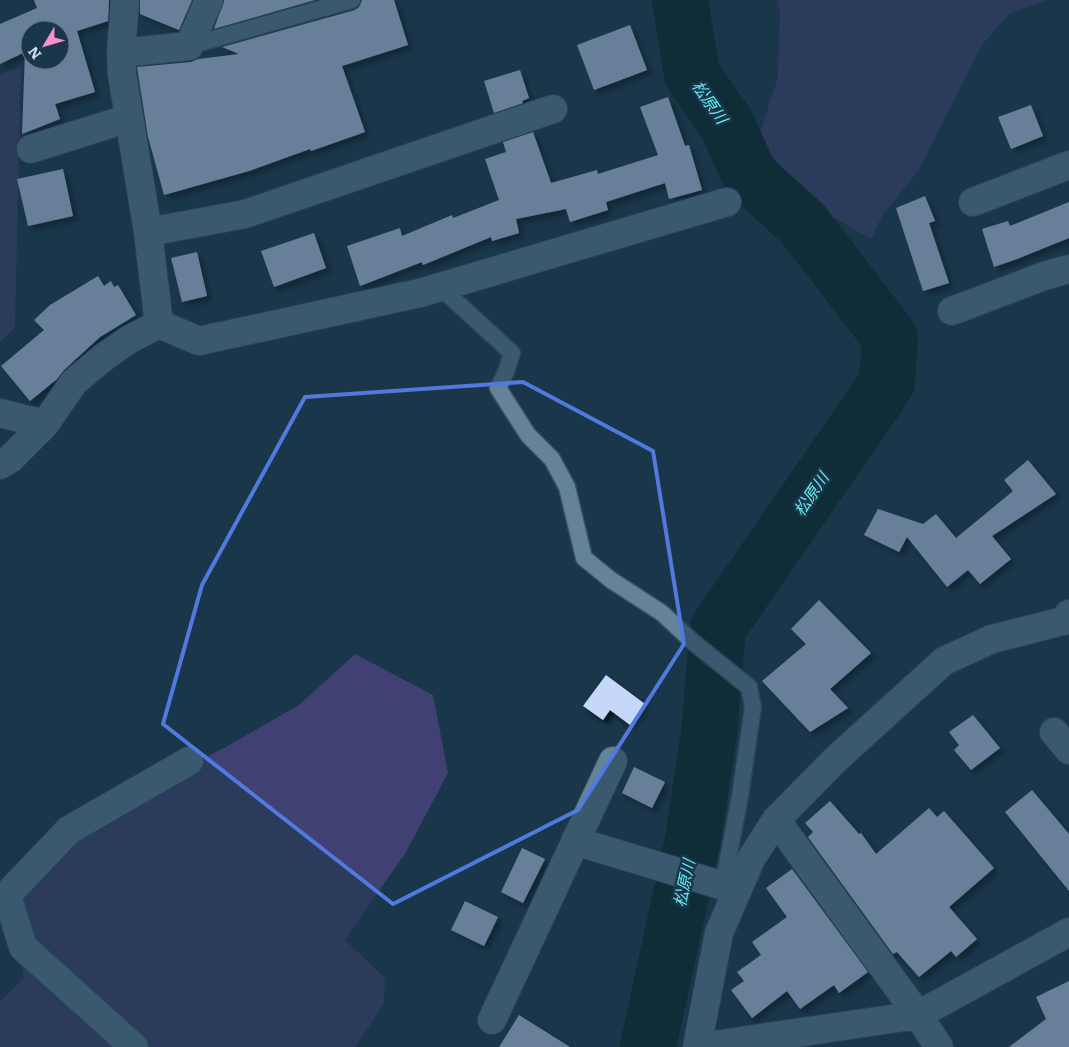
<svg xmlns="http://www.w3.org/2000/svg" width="1069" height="1047" font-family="Literata,'Noto Sans JP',serif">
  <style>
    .green { fill: #414072 }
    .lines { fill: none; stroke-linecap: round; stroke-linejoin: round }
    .river { stroke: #042223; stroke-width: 56 }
    .building { fill: #c6d8f9; fill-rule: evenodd; filter: url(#shadow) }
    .service-casing { stroke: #3a5364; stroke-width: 19 }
    .minor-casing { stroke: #3a5364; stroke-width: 30 }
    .service { stroke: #64839a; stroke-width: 16 }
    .minor { stroke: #64839a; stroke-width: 28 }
    .marked { fill: none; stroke: #5279de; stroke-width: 4; stroke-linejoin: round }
    .labels { text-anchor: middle; stroke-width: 5; stroke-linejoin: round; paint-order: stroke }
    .water-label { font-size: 16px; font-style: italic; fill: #64ecf2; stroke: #1a364a }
  </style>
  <defs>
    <filter id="shadow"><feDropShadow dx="4.5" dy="4.5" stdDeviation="2.5" flood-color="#0009"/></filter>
  </defs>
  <rect width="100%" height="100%" fill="#1a364a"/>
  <path class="green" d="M777,0H1047L1009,14L982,45L918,171L882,216L871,239L826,213L780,167L759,136L778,77L780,11Z
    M21,67L15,327L0,342V74Z
    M355,654L433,695L448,773L406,852L345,940L385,978L384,1004L355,1047H0V1002L24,978L7,895L139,792L224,748L299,705Z"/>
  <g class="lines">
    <path class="river" d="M648,1047L693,839L709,733L718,628L887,383L890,337L802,223L750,176L726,123L692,75L680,0"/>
  </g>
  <path class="building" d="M34,0H109L108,21L77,31L95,92L55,104L60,119L22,134L25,52L0,64V24L37,8ZM30,30H60V60H30Z
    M140,0H192L179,30L140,14Z
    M224,0H315L214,29Z
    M362,0H394L408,45L342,66L365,132L311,151L310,149L249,171L164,195L148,137L137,67L191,62L198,59L239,54L222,47L355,10L359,7Z
    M630,25L647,70L594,90L577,45Z
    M520,70L529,98L522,101L523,103L494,113L484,81Z
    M668,97L685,146L689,145L702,190L669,199L665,183L606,202L608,210L570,222L566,209L516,219L519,233L492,241L491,237L423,265L422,262L360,286L347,246L400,228L402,236L452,215L453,218L499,200L485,159L506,152L503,142L533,132L551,183L597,170L598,174L658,155L640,107Z
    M1031,105L1043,136L1011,149L998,117Z
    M63,169L73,216L28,226L17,179Z
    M925,196L935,221L929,223L949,283L923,291L896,208Z
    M1069,202V238L1017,259L994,267L982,229L1008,221L1010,226Z
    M314,233L326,268L274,287L261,251Z
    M197,252L207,296L182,302L171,258Z
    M98,276L104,286L111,281L114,287L118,285L136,315L100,337L64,370L57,379L30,401L1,366L44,330L34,320L50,305Z
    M1028,460L1056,494L992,536L1011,559L980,584L968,570L947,587L907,537L899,552L864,535L878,509L923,524L936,514L956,538L1013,491L1004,480Z
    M819,600L871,653L830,689L848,708L810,732L762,681L806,644L791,629Z
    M606,675L645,704L630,725L610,710L603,720L583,706Z
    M973,715L1000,748L971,770L954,750L959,745L949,732Z
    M634,767L665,782L652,808L622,793Z
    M1032,790L1069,834V891L1005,812Z
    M830,801L859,834L861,833L876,854L929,808L937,817L944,811L994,868L949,907L977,939L956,957L951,951L919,977L897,952L893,954L808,837L813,832L805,823Z
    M522,848L545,859L523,903L501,892Z
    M792,869L868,972L839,993L834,985L800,1009L787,991L752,1018L731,990L744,981L737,972L761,955L752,942L787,917L766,888Z
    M465,901L498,917L484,946L451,930Z
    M1069,981V1047H1009L1046,1019L1036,997Z
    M519,1015L570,1047H499Z"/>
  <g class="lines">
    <g class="service-casing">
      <path id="service" d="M189,46L352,0
        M440,287L512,353L506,372L498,388L528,435L552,459L567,487L584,558L611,580L662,613L693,642L749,687L753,707L740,796L723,886"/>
    </g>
    <g class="minor-casing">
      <path id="minor" d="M125,0L121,53L122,74L148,232L159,324
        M121,53L189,46L209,0
        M31,149L129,118
        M973,202L1069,165
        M148,232L245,214L553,109
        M952,311L1044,276L1069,269
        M0,413L45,424L74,382L104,357L130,339L159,324L199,341L420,293L727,202
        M0,465L10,459L45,424
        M1054,732L1069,750
        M776,820L918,1015L939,1047
        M575,841L737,890
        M492,1020L613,761
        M134,1047L23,947L7,895L69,830L189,761
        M697,1047L719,933L751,859L776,820L836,759L944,661L992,639L1063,621L1069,614
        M701,1047L918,1015L1069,932"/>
    </g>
    <use href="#service" class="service"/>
    <use href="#minor" class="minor"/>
  </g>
  <path d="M0 0H1069V1047H0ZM523,382L653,451L684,644L578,810L393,904L163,724L202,585L305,397Z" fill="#1a364a" fill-opacity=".55" fill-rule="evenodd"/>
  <path class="marked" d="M523,382L653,451L684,644L578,810L393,904L163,724L202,585L305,397Z"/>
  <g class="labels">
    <g class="water-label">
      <text transform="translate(710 102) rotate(55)" y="6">松原川</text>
      <text transform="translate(811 494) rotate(-56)" y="6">松原川</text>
      <text transform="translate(684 883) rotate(-78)" y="6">松原川</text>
    </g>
  </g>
  <g transform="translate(45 45) rotate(232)"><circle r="24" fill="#1a364a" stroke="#62798a"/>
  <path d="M0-4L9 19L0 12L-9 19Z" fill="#f990ca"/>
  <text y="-8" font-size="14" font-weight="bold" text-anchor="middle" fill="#cedeeb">N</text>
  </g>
</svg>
